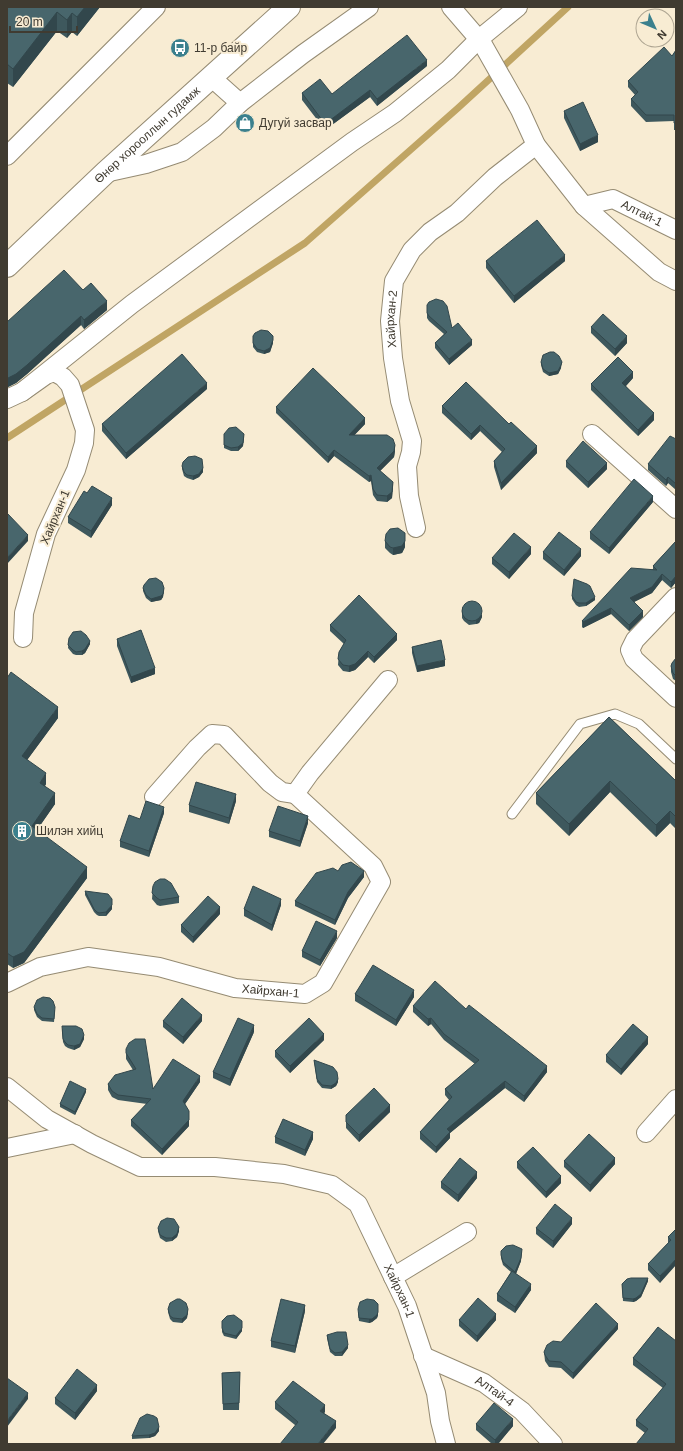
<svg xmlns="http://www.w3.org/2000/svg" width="683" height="1451" font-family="Helvetica,sans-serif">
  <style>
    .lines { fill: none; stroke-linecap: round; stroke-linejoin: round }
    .stream { stroke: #c0a564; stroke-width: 7 }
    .lane-casing { stroke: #958b73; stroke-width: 11 }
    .street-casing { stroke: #958b73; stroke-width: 20 }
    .secondary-casing { stroke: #958b73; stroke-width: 24 }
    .lane { stroke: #fff; stroke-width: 9 }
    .street { stroke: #fff; stroke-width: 18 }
    .secondary { stroke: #fff; stroke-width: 22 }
    .wall { fill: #3e585d }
    .shaded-wall { fill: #32474c }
    .building { fill: #48666c; stroke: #32474c }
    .labels { text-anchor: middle; stroke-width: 4; stroke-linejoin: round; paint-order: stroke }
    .poi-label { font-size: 12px; fill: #403b31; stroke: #f8ecd3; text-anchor: start }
    .street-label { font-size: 12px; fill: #403b31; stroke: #f8ecd3 }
  </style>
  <rect width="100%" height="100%" fill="#f8ecd3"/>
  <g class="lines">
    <path class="stream" d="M7,438L305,243L458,108L568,7"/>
    <g class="lane-casing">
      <path id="lane" d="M512,814L580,724L615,714L639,724L676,759"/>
    </g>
    <g class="street-casing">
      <g id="street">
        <path d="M451,7L482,43L520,110L536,145L584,206L659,272L676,281"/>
        <path d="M212,78L240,103L303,54L369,7"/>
        <path d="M7,156L156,7"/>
        <path d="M105,173L146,164L182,152L214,128L240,103"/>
        <path id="s1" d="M584,206L613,199L676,230"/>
        <path d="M22,392L132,304L352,142L395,113L448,70L479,39L518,7"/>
        <path d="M7,399L22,392L46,375L54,372L63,377L70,385L85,430L84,443L76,470L46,534L24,613L23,638"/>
        <path d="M592,434L676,509"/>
        <path id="s2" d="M416,528L409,496L407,466L411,452L412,441L400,401L393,358L390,321L394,281L412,250L430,232L457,213L495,177L536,145"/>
        <path d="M676,597L635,640L630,650L634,659L676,698"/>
        <path d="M154,797L197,748L212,734L224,735L270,783L282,792L295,794"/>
        <path id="s3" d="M7,983L40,967L88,957L159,967L235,988L305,994L323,983L381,882L373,866L295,794L310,773L388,680"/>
        <path id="s4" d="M7,1087L47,1119L92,1144L140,1167H215L284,1174L332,1185L358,1204L407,1306L436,1393L440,1421L446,1444"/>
        <path d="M646,1133L676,1099"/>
        <path d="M7,1148L75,1134"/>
        <path d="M393,1277L467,1232"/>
        <path id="s5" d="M423,1356L484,1383L522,1411L553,1444"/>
      </g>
    </g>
    <g class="secondary-casing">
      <g id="secondary">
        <path id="s6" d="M7,266L105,173L289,7"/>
      </g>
    </g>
    <use href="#lane" class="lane"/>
    <use href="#street" class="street"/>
    <use href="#secondary" class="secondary"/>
  </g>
  <path class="wall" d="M8,7H100L77,36L72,32L67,38L57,31L13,87L7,83V9Z
    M676,50V130H674V121L646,122L631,106V99L635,95L628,87V81L672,56Z
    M427,66L377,106L370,97L325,130L302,100V93L332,94Z
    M564,111L598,142L580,151L564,118Z
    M486,261H565L514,303L486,268Z
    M83,290L107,310L84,329L81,325L27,374L16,383L8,387L7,386V322Z
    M427,305L452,328L472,345L449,365L435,348V343L444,334L429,321L427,318Z
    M591,327L627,343L615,356L591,333Z
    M253,336L273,343L270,352L264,354L257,352L253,347Z
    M541,362H562L561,368L558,374L549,376L543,372L541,365Z
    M633,378L626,386L654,420L638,436L591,390V384Z
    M207,389L126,459L102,431V424Z
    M442,406L509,424L537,453L501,490L494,467V461L502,452L480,431L471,440L442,413Z
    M276,407L365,424L354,435L395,451L394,457L380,471L393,488L392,498L387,502L377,501L373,495L371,481L369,482L334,456L328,463L276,413Z
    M224,434L244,437L243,446L238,451H231L224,448Z
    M676,439V490L668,483L666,486L648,470V464Z
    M566,461L607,469L588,488L566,467Z
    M182,466L203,472L199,477L193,480L187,478L184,476L182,469Z
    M87,493L112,505L91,538L68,523V517Z
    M653,502L609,554L590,539V532Z
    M385,541L405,547L402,553L393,555L390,553L385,548Z
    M676,541V582L671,588L662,580L652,593L634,602L643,617L629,631L611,614L583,628L582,627V621L653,569V566Z
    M543,552L581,556L564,576L543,559Z
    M531,554L509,579L492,564V558Z
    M143,588L164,591L163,597L161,600L151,602L146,598L143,591Z
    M572,596L595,600L586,606L579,607L576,605L572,599Z
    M462,607L482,617L479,623L476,624L469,625L464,621L462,618Z
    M330,625L397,640L374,663L368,657L355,670L349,672L343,671L338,665L339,652L344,644L330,631Z
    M69,638L90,644L85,653L82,655H76L73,654L68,648Z
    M117,639L155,674L131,683L117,646Z
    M412,647L445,666L417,672L412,653Z
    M676,658V681L673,679L671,672V666Z
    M7,678L58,718L27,760L46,784L45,786L55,804L37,830L87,878L24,963L13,968L7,964Z
    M609,717L676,781V829L670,823L656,837L610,792L569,836L536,804V793Z
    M236,801L229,824L189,812V805Z
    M164,813L149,857L120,847V841L140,819Z
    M308,823L300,847L269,837V831Z
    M338,871L364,877L348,898L335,925L295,906V901Z
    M153,886L179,897V903L160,906L157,905L152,899Z
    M85,891L112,909L106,916H99L97,915L94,912L85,895Z
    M281,905L272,931L244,916V909Z
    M220,914L193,943L181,932V925Z
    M337,938L320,966L302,957V951Z
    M355,994L414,997L396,1026L355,1001Z
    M413,1006L466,1009L547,1072L524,1102L505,1088L450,1133V1138L436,1153L420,1139V1132L449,1100L445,1095V1089L475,1064L444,1040L431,1024L428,1026L413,1012Z
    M34,1007L55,1010L54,1022L42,1021L37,1017L34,1010Z
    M163,1021H202L183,1044L163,1027Z
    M62,1029L84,1039L80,1047L74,1050L68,1048L65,1046L63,1042Z
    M254,1032L230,1086L213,1078V1072Z
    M324,1040L290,1073L275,1057V1051Z
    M648,1044L621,1075L606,1062V1055Z
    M126,1049L153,1089L200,1082L185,1104L189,1116V1126L162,1155L131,1126V1120L147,1104L118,1100L112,1097L108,1090V1084L133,1070L126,1059Z
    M314,1060L338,1082L336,1086L331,1089L322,1088L317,1082Z
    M86,1092L75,1115L60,1107V1104Z
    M390,1112L359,1142L346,1128V1115Z
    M275,1137L313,1139L305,1156L275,1143Z
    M564,1161L615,1164L590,1192L564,1167Z
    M517,1162L561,1183L546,1198L517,1168Z
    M477,1178L458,1202L441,1188V1182Z
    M572,1224L553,1248L536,1234V1228Z
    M158,1228L179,1231L177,1237L172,1241L166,1242L160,1238L158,1231Z
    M676,1229L660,1283L648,1270V1264L668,1243V1237Z
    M501,1255L521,1261L516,1274L531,1290L515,1313L497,1301V1294L511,1272L503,1265L501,1258Z
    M648,1281L641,1297L636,1301L633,1302L623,1301L622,1284Z
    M168,1309L188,1312L187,1318L182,1323L173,1322L170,1319L168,1312Z
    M305,1311L295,1353L271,1347V1341Z
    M358,1312L378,1315L377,1318L372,1322L369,1323L359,1321Z
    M459,1320H496L477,1342L459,1326Z
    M222,1321L242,1331L236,1339L224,1336L222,1332Z
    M658,1327L676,1444L645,1433L636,1426V1420L663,1388L633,1365V1358Z
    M618,1329L573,1379L561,1368L549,1367L545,1361L544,1352L561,1342Z
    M327,1335L348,1348L342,1356H335L330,1352L327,1338Z
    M240,1372L239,1410H223L222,1373Z
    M97,1391L75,1420L55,1404V1398Z
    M275,1402L325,1412L324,1413L336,1428L295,1425L275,1409Z
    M476,1424L513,1426L498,1444H492L476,1430Z
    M159,1431L155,1436L149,1438L132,1439V1436Z"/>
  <path class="shaded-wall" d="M85,7H100L77,36V17Z
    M57,12V31L13,87V69Z
    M72,13V32L67,38V20Z
    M427,60V66L377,106V99Z
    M370,90V97L325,130V124Z
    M598,135V142L580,151V144Z
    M565,255V261L514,303V296Z
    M107,301V310L84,329V320Z
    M81,316V325L27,374L16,383L8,387V378Z
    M627,336V343L615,356V349Z
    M273,340V343L270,352L264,354V351Z
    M472,340V345L449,365V359Z
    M561,365V368L558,374L549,376V373Z
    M633,372V378L622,390V383Z
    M207,383V389L126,459V453Z
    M654,413V420L638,436V430Z
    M365,418V424L349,441V435Z
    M480,425V431L471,440V434Z
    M244,434L243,446L238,451V447Z
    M395,445V451L394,457L377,474V468Z
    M537,446V453L501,490V483Z
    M334,450V456L328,463V457Z
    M607,463V469L588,488V482Z
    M203,468V472L199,477L193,480V476Z
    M371,475V481L369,482V476Z
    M668,477V483L666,486V480Z
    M393,482L392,498L387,502V496Z
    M653,496V502L609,554V548Z
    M112,498V505L91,538V531Z
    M28,535V541L7,564V558Z
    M405,541V547L402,553L393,555V548Z
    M531,547V554L509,579V572Z
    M581,549V556L564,576V570Z
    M662,574V580L652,593L630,604V598Z
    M676,576V582L671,588V582Z
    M164,588L163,597L161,600L151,602V599Z
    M595,597V600L586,606V603Z
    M611,608V614L583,628V622Z
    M643,611V617L629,631V625Z
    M482,614V617L479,623L476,624V621Z
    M397,634V640L374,663V657Z
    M90,641V644L85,653L82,655V651Z
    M368,651V657L355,670L349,672V666Z
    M445,660V666L417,672V666Z
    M155,668V674L131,683V677Z
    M58,707V718L22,767V756Z
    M46,773V784L40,794V783Z
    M610,781V792L569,836V824Z
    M55,793V804L32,837V826Z
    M236,794V801L229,824V818Z
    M164,807V813L149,857V851Z
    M670,811V823L656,837V825Z
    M308,816V823L300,847V841Z
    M87,867V878L24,963L13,968V957Z
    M364,871V877L348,898L335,925V920L348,892Z
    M281,899V905L272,931V925Z
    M112,905V909L106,916V912Z
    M220,907V914L193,943V937Z
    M337,931V938L320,966V960Z
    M414,990V997L396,1026V1020Z
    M202,1015V1021L183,1044V1037Z
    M431,1018V1024L428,1026V1019Z
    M254,1025V1032L230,1086V1079Z
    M324,1034V1040L290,1073V1066Z
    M84,1035V1039L80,1047L74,1050V1046Z
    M648,1037V1044L621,1075V1069Z
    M547,1066V1072L524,1102V1096Z
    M200,1076V1082L183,1107V1101Z
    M338,1079V1082L336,1086L331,1089V1086Z
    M505,1081V1088L450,1133V1138L436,1153V1147L447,1129Z
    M86,1089V1092L75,1115V1112Z
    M390,1105V1112L359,1142V1135Z
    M189,1111V1126L162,1155V1149Z
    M313,1132V1139L305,1156V1150Z
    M615,1158V1164L590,1192V1185Z
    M477,1172V1178L458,1202V1195Z
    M561,1176V1183L546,1198V1192Z
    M572,1218V1224L553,1248V1241Z
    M179,1227V1231L177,1237L172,1241V1238Z
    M522,1249L521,1261L515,1276V1272Z
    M676,1259V1265L660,1283V1276Z
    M648,1278V1281L641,1297L636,1301L633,1302V1299Z
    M531,1284V1290L515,1313V1307Z
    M305,1305V1311L295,1353V1346Z
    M188,1309L187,1318L182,1323V1319Z
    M378,1312V1315L377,1318L372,1322L369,1323V1319Z
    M496,1314V1320L477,1342V1336Z
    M618,1324V1329L573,1379V1373Z
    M242,1328V1331L236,1339V1336Z
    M348,1345V1348L342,1356V1352Z
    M97,1385V1391L75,1420V1413Z
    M28,1393V1399L7,1427V1421Z
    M325,1405V1412L320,1417V1411Z
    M513,1419V1426L498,1444H495V1440Z
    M336,1421V1428L323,1444H318Z
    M159,1427V1431L155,1436L149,1438V1435Z"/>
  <path class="building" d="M8,7H85L77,17L72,13L67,20L57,12L13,69L7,64V9Z
    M407,35L427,60L377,99L370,90L325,124L302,93L320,79L332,94Z
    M664,47L672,56L676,50V123H674V115H646L631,99L638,92L628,81Z
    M583,102L598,135L580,144L564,111Z
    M537,220L565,255L514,296L486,261Z
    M64,270L83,290L91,283L107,301L84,320L81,316L27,365L16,374L8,378L7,377V322Z
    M436,299L443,301L447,306L452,328L458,323L472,340L449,359L435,343L447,332L429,316L427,313V305L429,302Z
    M603,314L627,336L615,349L591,327Z
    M261,330L268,331L273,336V340L270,348L264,351L257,349L253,343V336L255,333Z
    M550,352H554L559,356L562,362L561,365L558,371L549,373L543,369L541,362L543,355Z
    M182,354L207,383L126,453L102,424Z
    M618,357L633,372L622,383L654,413L638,430L591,384Z
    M313,368L365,418L349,435H387L393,439L395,445L394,451L377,468L393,482L392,492L387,496L377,495L373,489L371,475L369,476L334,450L328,457L276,407Z
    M466,382L509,424L511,422L537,446L501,483L494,461L505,449L480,425L471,434L442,406Z
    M236,427L244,434L243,443L238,447L231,448L224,445V434L229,428Z
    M670,436L676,439V484L668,477L666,480L648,464Z
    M583,441L607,463L588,482L566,461Z
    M195,456L202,459L203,468L199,474L193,476L187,475L184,472L182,466L183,462L188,457Z
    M634,479L653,496L609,548L590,532Z
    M92,486L112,498L91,531L68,517L84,491L87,493Z
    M7,513L28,535L7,558Z
    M398,528L405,533V541L402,546L393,548L390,547L385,541L386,534L390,529Z
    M559,532L581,549L564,570L543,552Z
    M514,533L531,547L509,572L492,558Z
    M676,541V576L671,582L662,574L652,587L630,598L643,611L629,625L611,608L583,622L582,621L631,568L657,570L653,566Z
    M156,578L162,582L164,588L163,594L161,596L151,599L146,595L143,588L144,585L149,579Z
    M574,579L587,584L590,586L595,597L586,603H579L576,602L572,596Z
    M359,595L397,634L374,657L368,651L355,664L349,666L343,665L338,659L339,652L346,640L330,625Z
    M462 611a10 10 0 1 1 20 0a10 10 0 1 1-20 0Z
    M141,630L155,668L131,677L117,639Z
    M81,631L86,635L90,641L85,649L82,651L76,652L73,650L68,645L69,638L73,632Z
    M441,640L445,660L417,666L412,647Z
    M676,658V676L673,673L671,666L672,663Z
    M11,672L58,707L22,756L46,773L40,783L55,793L32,826L87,867L24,952L13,957L7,953V678Z
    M609,717L676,781V817L670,811L656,825L610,781L569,824L536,793Z
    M196,782L236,794L229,818L189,805Z
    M146,801L164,807L149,851L120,841L129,815L140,819Z
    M278,806L308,816L300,841L269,831Z
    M351,862L364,871L348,892L335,920L295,901L316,873L333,868L338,871L342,865Z
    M160,879H165L171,883L179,897L160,900L157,898L152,893L153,886L155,882Z
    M253,886L281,899L272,925L244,909Z
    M85,891L108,894L112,899V905L106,912L99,913L97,912L94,909Z
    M208,896L220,907L193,937L181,925Z
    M316,921L337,931L320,960L302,951Z
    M373,965L414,990L396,1020L355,994Z
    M435,981L466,1009L469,1005L547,1066L524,1096L505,1081L447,1129L450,1132L436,1147L420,1132L452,1097L445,1089L479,1060L444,1034L431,1018L428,1019L413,1006Z
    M43,997L50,998L53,1001L55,1007L54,1019L42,1018L37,1014L34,1007L37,1000Z
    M182,998L202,1015L183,1037L163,1021Z
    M238,1018L254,1025L230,1079L213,1072Z
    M309,1018L324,1034L290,1066L275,1051Z
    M633,1024L648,1037L621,1069L606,1055Z
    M62,1026H76L82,1029L84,1035L80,1044L74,1046L68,1045L65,1042L63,1039Z
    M135,1039H145L153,1089L173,1059L200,1076L183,1101L189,1111V1120L162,1149L131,1120L151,1099L118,1095L112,1091L108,1084L115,1075L136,1069L126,1053V1049L129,1043Z
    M314,1060L333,1067L337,1072L338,1079L336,1083L331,1086L322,1085L317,1079Z
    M70,1081L86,1089L75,1112L60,1104Z
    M374,1088L390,1105L359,1135L346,1122V1115Z
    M283,1119L313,1132L305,1150L275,1137Z
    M589,1134L615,1158L590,1185L564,1161Z
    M533,1147L561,1176L546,1192L517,1162Z
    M460,1158L477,1172L458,1195L441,1182Z
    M555,1204L572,1218L553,1241L536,1228Z
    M167,1218L174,1219L179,1227L177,1234L172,1238H166L160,1235L158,1228L161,1221Z
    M676,1229V1259L660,1276L648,1264L671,1240L668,1237Z
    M513,1245L522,1249L521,1258L515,1272L503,1262L501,1255V1251L506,1246Z
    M512,1271L531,1284L515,1307L497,1294Z
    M631,1278H648L641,1294L636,1298L633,1299L623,1298L622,1284L627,1279Z
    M478,1298L496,1314L477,1336L459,1320Z
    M177,1299H180L186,1303L188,1309L187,1315L182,1319L173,1318L170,1316L168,1309L170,1303Z
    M281,1299L305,1305L295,1346L271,1341Z
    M367,1299L374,1300L378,1304V1312L377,1315L372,1319H369L359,1318L358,1309L360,1302Z
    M596,1303L618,1324L573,1373L561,1362L549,1361L545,1355L544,1352L547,1345L553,1341L561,1342Z
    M234,1315L242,1321V1328L236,1336L224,1333L222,1328V1321L227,1316Z
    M658,1327L676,1341V1444H636L648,1429L636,1420L666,1384L633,1358Z
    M337,1332H346L348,1345L342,1352L335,1353L330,1349L327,1335Z
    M77,1369L97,1385L75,1413L55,1398Z
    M240,1372L239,1403L223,1404L222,1373Z
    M7,1378L28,1393L7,1421Z
    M293,1381L325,1405L320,1411L336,1421L318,1444H280L298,1422L275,1402Z
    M494,1403L513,1419L495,1440L476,1424Z
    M147,1414L154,1416L157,1418L159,1427L155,1433L149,1435L132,1436L140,1418Z"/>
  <defs>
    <g id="bus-disc" transform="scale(1)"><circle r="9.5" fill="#3b808d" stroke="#f8ecd3"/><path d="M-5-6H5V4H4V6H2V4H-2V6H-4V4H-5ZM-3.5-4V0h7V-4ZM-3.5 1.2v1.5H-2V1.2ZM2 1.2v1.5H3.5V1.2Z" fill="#fff"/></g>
    <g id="shop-disc" transform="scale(1)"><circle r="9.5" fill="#3b808d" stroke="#f8ecd3"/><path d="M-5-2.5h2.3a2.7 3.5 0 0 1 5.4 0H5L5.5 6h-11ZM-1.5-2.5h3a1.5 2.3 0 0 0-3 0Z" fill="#fff"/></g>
    <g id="building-disc" transform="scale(1)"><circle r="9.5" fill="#3b808d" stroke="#f8ecd3"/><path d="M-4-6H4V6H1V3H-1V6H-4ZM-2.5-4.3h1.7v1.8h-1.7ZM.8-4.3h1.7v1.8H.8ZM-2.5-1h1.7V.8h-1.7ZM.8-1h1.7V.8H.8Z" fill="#fff"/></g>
  </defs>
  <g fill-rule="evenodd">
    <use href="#bus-disc" x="180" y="48"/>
    <use href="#shop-disc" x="245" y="123"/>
    <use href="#building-disc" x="22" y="831"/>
  </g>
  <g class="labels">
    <g class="poi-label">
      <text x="194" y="52">11-р байр</text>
      <text x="259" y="127">Дугуй засвар</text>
      <text x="36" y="835">Шилэн хийц</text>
    </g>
    <g class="street-label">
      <text dy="4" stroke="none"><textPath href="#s6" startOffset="192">Өнөр хорооллын гудамж</textPath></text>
      <text dy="4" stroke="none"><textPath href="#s1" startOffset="62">Алтай-1</textPath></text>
      <text dy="4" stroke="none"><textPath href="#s2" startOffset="213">Хайрхан-2</textPath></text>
      <text transform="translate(55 517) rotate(-67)" y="4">Хайрхан-1</text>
      <text dy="4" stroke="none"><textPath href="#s3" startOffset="272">Хайрхан-1</textPath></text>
      <text dy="4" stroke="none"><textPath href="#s4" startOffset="478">Хайрхан-1</textPath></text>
      <text dy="4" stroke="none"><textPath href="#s5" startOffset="80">Алтай-4</textPath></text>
    </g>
  </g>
  <rect width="683" height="1451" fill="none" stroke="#403b31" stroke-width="16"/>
  <g transform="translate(655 28) rotate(134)"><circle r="19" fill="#f8ecd3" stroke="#aea592"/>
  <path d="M0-3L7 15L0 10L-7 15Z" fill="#3b808d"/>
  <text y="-6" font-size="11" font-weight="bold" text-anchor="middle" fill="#403b31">N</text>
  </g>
  <path d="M10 26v6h67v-6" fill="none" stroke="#403b31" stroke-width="2"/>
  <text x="16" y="26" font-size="12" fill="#403b31" stroke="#f8ecd3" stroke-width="3" paint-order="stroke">20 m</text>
</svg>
